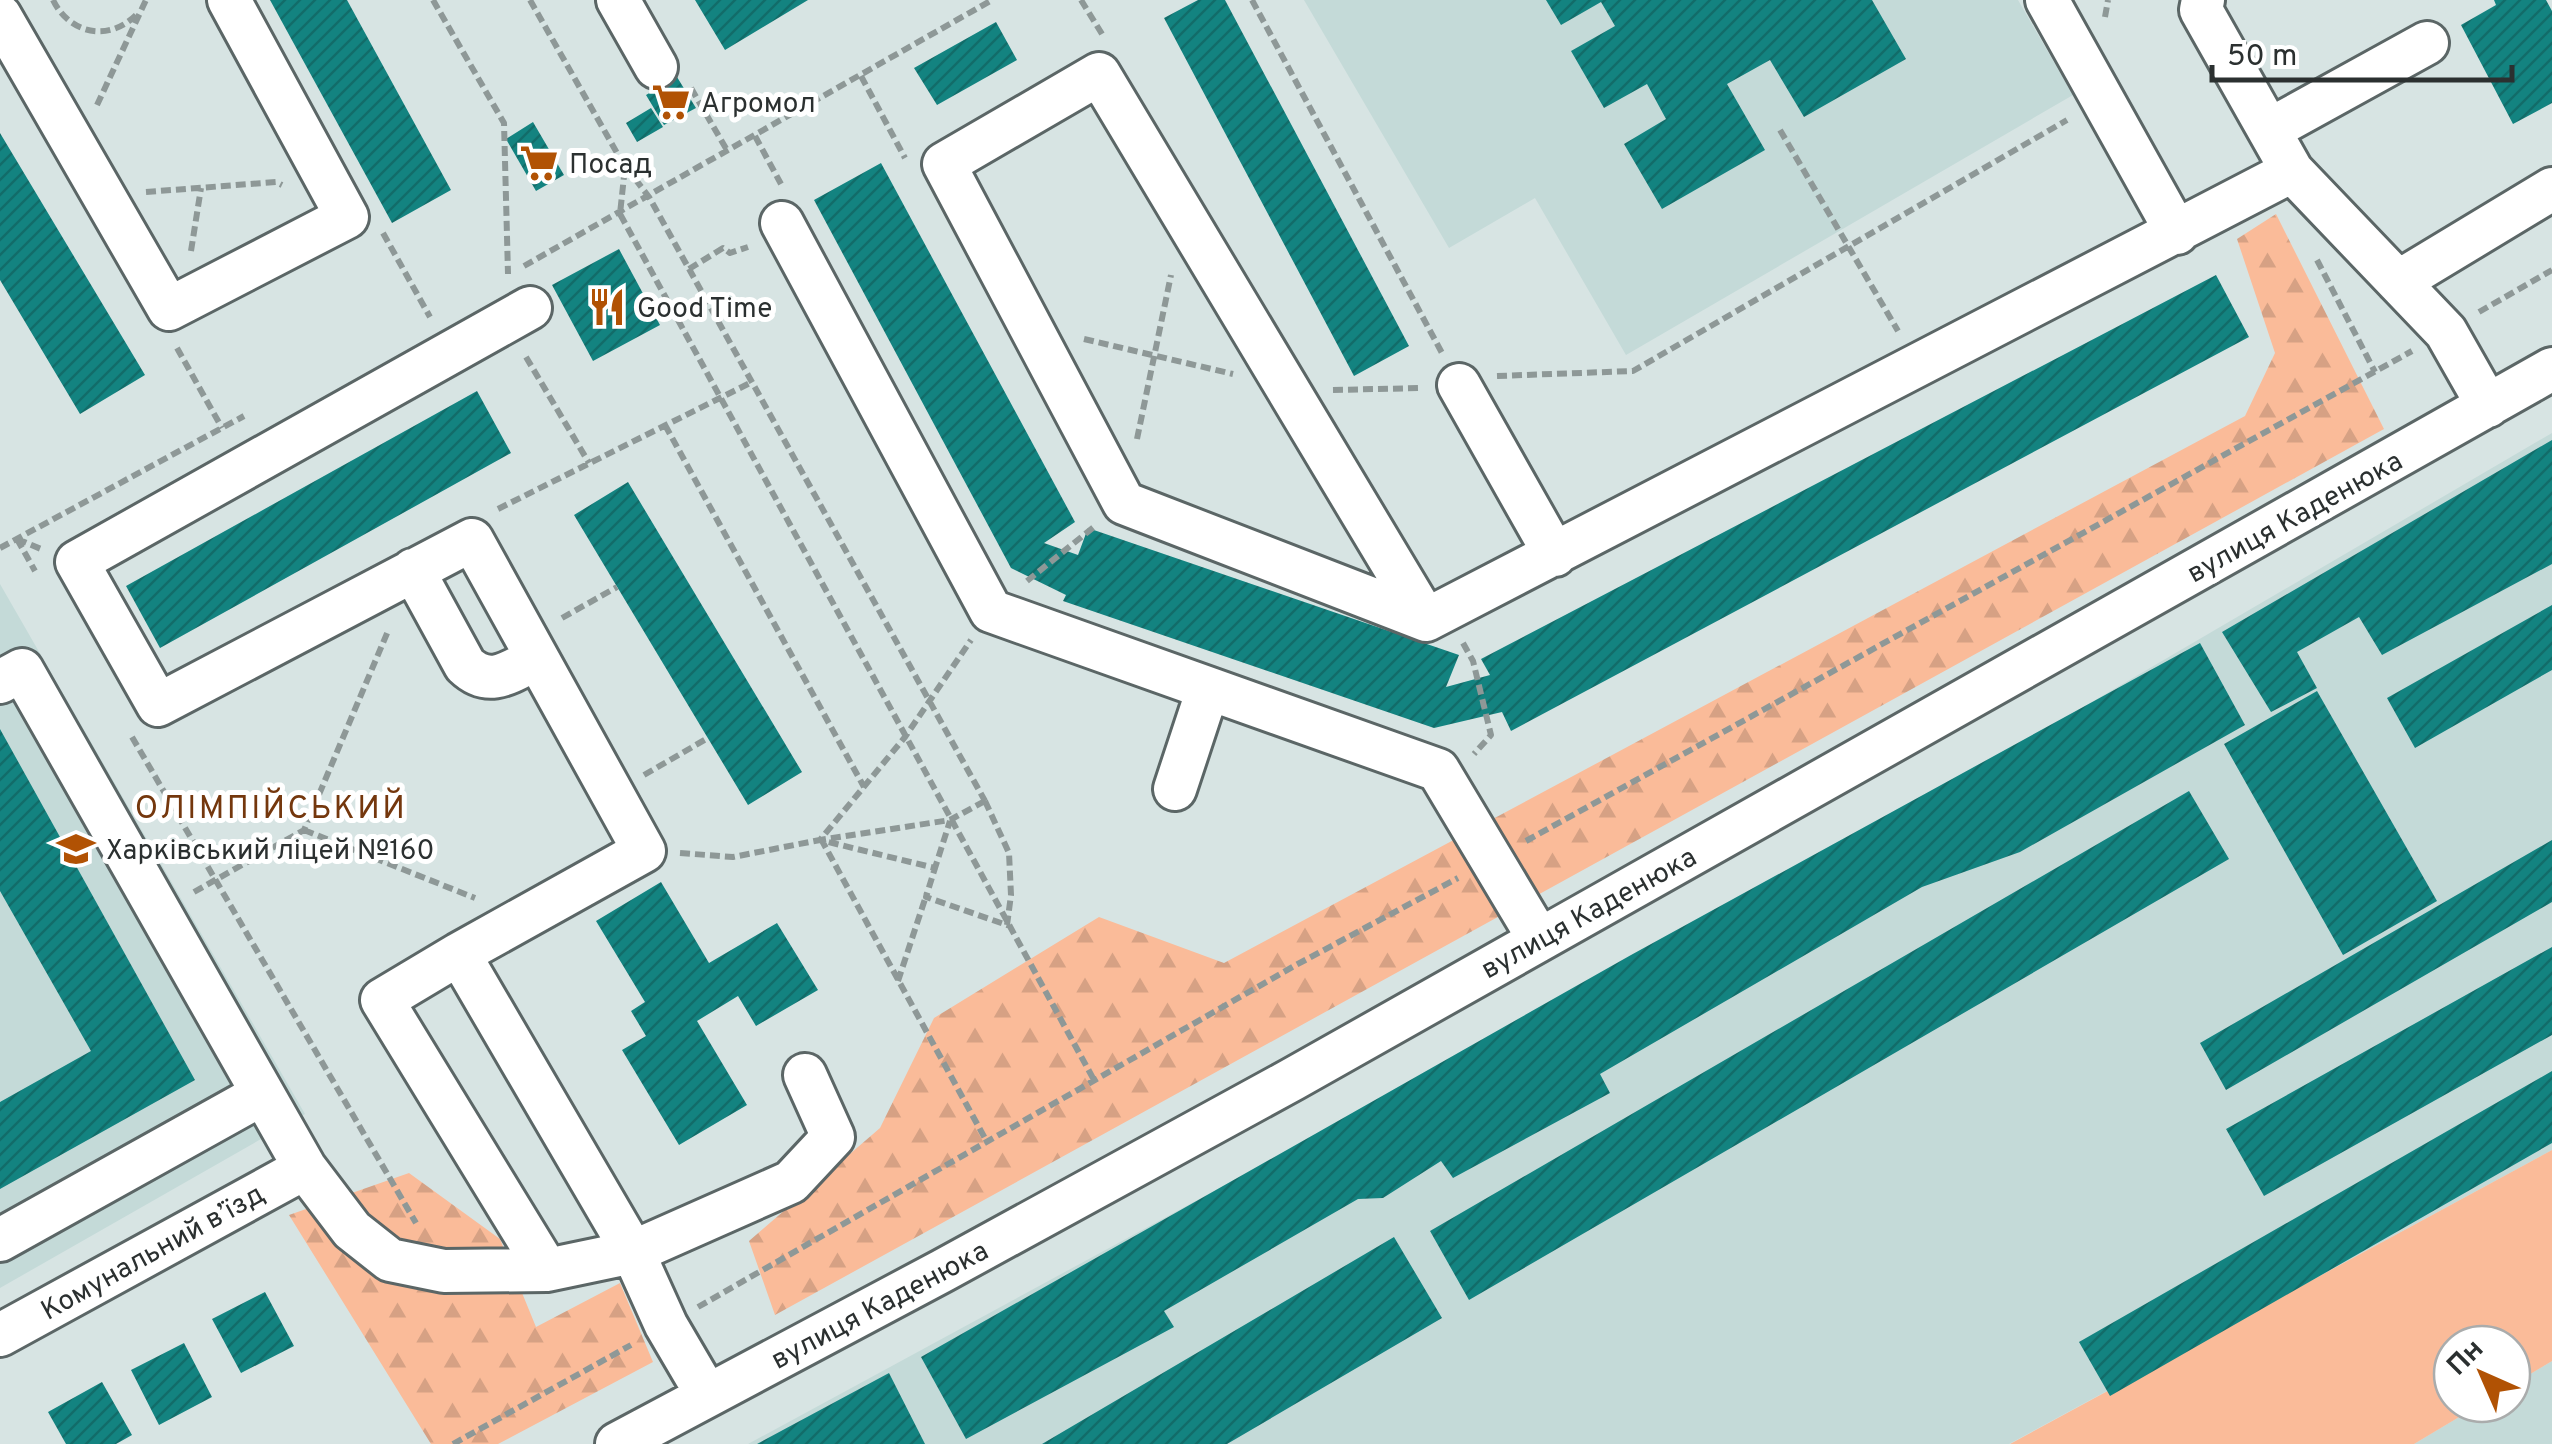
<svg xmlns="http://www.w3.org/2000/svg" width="2552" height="1444" font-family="Overpass,sans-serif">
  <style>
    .built { fill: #c4dad8 }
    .grass { fill: #fabb99 }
    .forest { fill: url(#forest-firs) }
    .building { fill: url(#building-hatch) }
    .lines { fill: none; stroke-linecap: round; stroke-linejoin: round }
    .minor-casing { stroke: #5b6666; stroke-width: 48 }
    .path { stroke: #8e9897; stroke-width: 6; stroke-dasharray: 10 5; stroke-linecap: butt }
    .minor { stroke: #fff; stroke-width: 42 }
    .labels { text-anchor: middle; stroke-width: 10; stroke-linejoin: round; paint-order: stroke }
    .poi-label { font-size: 28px; fill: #2b3030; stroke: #fff; text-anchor: start }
    .street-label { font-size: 28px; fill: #2b3030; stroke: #fff }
    .quarter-label { font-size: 32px; letter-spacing: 2.5px; fill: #74370d; stroke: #fff }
  </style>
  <defs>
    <pattern id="forest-firs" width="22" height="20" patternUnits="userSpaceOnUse" patternTransform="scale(2.5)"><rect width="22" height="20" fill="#fabb99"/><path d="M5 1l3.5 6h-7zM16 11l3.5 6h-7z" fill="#d6a184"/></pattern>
    <pattern id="building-hatch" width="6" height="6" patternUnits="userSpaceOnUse" patternTransform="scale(2.5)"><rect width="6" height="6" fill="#138380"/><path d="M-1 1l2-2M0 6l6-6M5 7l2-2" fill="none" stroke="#126c69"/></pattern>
  </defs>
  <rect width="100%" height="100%" fill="#d7e4e3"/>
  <path class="built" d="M1304,0H2018L2073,95L1626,355L1535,198L1449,248Z
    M2552,433V1150L2009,1444H748L1789,879Z
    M0,584L305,1114L0,1288Z
    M2552,1361V1444H2414L2481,1404H2512V1385Z"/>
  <path class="grass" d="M2552,1150V1361L2512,1385V1344H2452V1404H2481L2414,1444H2010Z"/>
  <path class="forest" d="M2276,214L2384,429L775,1315L749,1241L880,1128L934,1018L1099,917L1224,963L2245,416L2275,353L2237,239Z
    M409,1173L500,1239L536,1327L620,1283L653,1362L498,1444H431L289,1215Z"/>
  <path class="building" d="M270,0H347L451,190L392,223Z
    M695,0H808L725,50Z
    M1198,0H1225L1409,346L1354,376L1164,18Z
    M1546,0H1872L1906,59L1804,117L1770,60L1727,84L1765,150L1662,209L1624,144L1666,119L1647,84L1604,108L1571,51L1615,26L1601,2L1561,25Z
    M2494,0H2546L2552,11V103L2513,124L2461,25L2496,5Z
    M996,22L1017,60L937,105L914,68Z
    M677,77L696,108L664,125L646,95Z
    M651,108L663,127L637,142L626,123Z
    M533,122L564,175L536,191L506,139Z
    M0,133L145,375L80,414L0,280Z
    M881,163L1075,522L1044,543L1078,555L1088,528L1459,655L1446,687L1490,675L1481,659L2216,275L2249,337L1511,731L1502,712L1434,728L1063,601L1066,595L1011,568L814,200Z
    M619,249L660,325L593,361L552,285Z
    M477,391L511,453L160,648L126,586Z
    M2552,440V564L2382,655L2359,617L2297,652L2317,688L2271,712L2222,632Z
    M628,482L802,772L748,805L574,515Z
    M2552,605V670L2415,748L2387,698Z
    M2200,643L2245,725L2020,852L1922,887L1600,1074L1610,1093L1453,1178L1441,1161L1383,1198L1358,1199L1164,1311L1174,1327L966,1439L921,1357L1631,955Z
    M2317,691L2437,901L2343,955L2224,744Z
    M0,729L195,1080L0,1189V1102L91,1051L0,891Z
    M2189,791L2229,859L1469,1300L1430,1231Z
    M2552,840V902L2226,1090L2200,1043Z
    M661,882L709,963L777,923L818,990L756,1026L738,996L697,1021L747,1105L679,1145L622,1050L646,1036L631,1011L645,1002L596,921Z
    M2552,947V1035L2264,1196L2226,1129Z
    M2552,1071V1143L2110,1396L2079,1342Z
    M1394,1237L1442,1318L1227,1444H1042Z
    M265,1292L294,1346L241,1373L212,1319Z
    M184,1343L212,1397L159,1425L131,1370Z
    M889,1373L925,1444H757Z
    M102,1382L132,1435L116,1444H66L48,1412Z"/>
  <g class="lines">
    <g class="minor-casing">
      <path id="minor" d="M618,0L656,67
        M2047,0L2177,233
        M2203,0L2201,10L2292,171L2446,332L2488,406
        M0,16L169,309L347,217L229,0
        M2271,129L2427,43
        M782,223L991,611L1438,770L1539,939
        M2398,282L2552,189
        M530,308L77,562L158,705L472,540L644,851L459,954L633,1252L666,1325L707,1395
        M1459,385L1555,555
        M413,570L465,665C490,689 511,671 537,658
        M1426,620L1099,74L944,164L1124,503L1426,620L2292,171
        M0,682L22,670L305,1168L352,1230L390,1260L444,1271L547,1270L633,1252L791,1182L833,1137L805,1075
        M1175,789L1208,689
        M459,954L382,1000L547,1270
        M0,1240L262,1094
        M0,1335L305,1168
        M617,1444L942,1271L1293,1079L2552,369"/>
    </g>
    <path class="path" d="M53,0C70,35 110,42 137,14
      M433,0L504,123L508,274
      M530,0L625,167L620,214L1094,1080
      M1081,0L1102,34
      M1252,0L1442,353
      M2105,17L2108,0
      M861,76L905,158
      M691,88L728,152
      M97,105L146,0
      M1780,130L1898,331
      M755,136L781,184
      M626,167L649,197L985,801
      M146,192L276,182L282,185
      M383,233L430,317
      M191,251L201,188
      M2317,260L2375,372
      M524,266L992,0
      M689,269L723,248L730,253L748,247
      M2479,312L2552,270
      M1084,339L1233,374
      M177,348L222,428
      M526,357L589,463
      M1497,376L1633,371L2067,120
      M1333,390L1421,388
      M665,425L864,787
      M1137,439L1171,275
      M498,509L752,382
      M17,539L35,571
      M17,539L41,549
      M0,548L244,416
      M1027,581L1095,526
      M562,618L617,587
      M1463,643L1473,661L1491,735L1474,754
      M132,737L416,1223
      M644,775L708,738
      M985,801L1009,853L1011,895L1007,925L926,897L935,868L820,840L950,820Z
      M304,830L475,898
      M821,839L987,1142
      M1526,841L2412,351
      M680,853L733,857L820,840L905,737L971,640
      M934,871L950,821
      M194,892L304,830L388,631
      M898,981L927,893
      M698,1307L1296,965L1458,878
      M453,1444L631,1345"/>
    <use href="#minor" class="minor"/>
  </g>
  <defs>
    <g id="supermarket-bare" transform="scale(3)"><path d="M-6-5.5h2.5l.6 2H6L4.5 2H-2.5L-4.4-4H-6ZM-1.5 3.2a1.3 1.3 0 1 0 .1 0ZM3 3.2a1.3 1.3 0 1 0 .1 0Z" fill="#b15204" stroke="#fff" stroke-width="2.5" paint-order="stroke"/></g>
    <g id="restaurant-bare" transform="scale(3)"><path d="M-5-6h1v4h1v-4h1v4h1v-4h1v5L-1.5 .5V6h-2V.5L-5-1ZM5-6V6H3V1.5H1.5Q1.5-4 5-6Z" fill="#b15204" stroke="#fff" stroke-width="2.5" paint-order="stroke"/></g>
    <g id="school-bare" transform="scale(3)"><path d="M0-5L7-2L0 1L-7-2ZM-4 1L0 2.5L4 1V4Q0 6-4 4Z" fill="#b15204" stroke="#fff" stroke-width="2.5" paint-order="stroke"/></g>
  </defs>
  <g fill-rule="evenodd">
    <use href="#supermarket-bare" x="671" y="102"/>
    <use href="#supermarket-bare" x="539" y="163"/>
    <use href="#restaurant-bare" x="607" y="307"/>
    <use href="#school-bare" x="76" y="849"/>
  </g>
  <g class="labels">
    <g class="poi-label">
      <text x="701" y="112">Агромол</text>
      <text x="569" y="173">Посад</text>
      <text x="637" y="317">Good Time</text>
      <text x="106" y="859">Харківський ліцей №160</text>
    </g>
    <g class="street-label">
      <text transform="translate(2294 516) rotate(-29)" y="10">вулиця Каденюка</text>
      <text transform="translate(1588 912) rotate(-29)" y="10">вулиця Каденюка</text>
      <text transform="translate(152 1251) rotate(-29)" y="10">Комунальний в’їзд</text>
      <text transform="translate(879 1304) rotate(-28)" y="10">вулиця Каденюка</text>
    </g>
    <g class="quarter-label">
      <text x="271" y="818">ОЛІМПІЙСЬКИЙ</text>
    </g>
  </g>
  <g transform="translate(2482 1374) rotate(315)"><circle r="48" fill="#ffffff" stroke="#aaacac" stroke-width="2.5"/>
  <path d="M0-8L18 38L0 25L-18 38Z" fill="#b15204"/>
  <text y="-15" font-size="28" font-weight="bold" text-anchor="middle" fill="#2b3030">Пн</text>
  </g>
  <path d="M2212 65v15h300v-15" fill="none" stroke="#2b3030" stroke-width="5"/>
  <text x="2227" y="65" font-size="30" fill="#2b3030" stroke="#ffffff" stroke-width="8" paint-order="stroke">50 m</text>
</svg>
